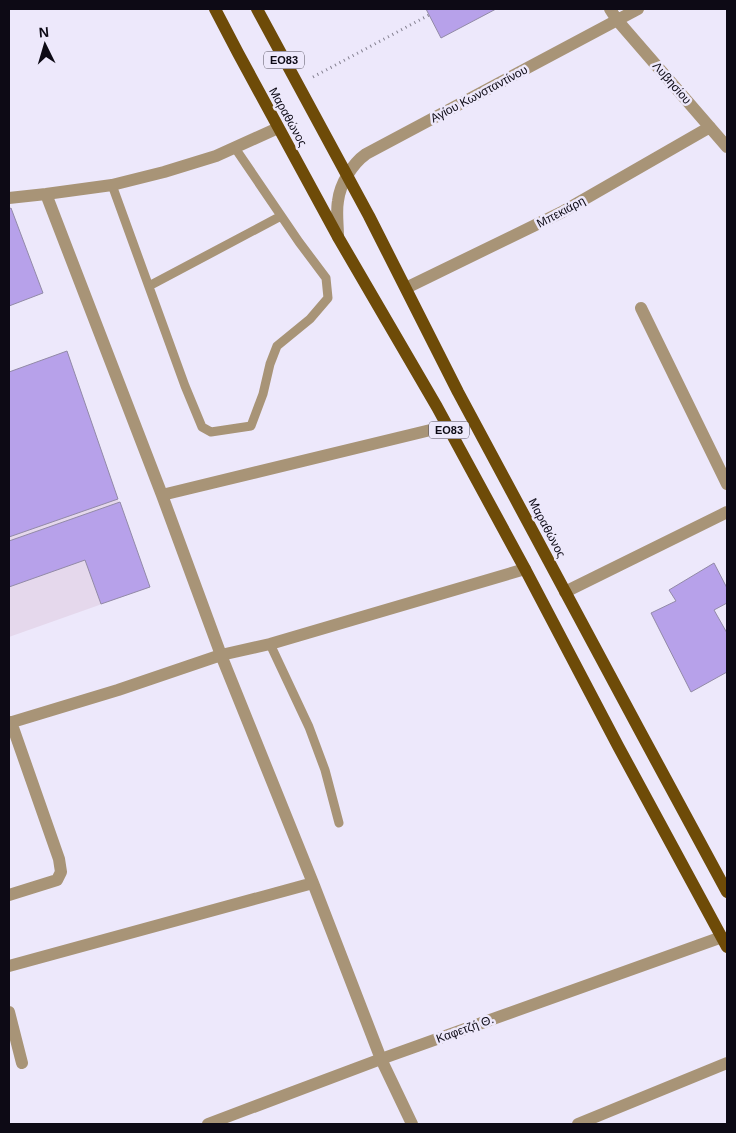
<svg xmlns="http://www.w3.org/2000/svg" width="736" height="1133" font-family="Helvetica,sans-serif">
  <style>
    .industrial { fill: #e5d8ec }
    .building { fill: #b7a1ea; stroke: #928aa7 }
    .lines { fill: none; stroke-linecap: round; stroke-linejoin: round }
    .path { stroke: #848090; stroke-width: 3; stroke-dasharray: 1 4; stroke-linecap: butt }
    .service { stroke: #a89477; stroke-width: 9 }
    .minor { stroke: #a89477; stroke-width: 12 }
    .tertiary { stroke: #a89477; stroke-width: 12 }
    .primary { stroke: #6e4b08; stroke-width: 12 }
    .labels { text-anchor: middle; stroke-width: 5; stroke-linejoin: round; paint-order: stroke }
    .shield { fill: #ede8fb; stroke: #504d5a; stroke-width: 1 }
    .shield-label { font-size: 11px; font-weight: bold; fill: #0d0a15 }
    .street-label { font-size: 12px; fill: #0d0a15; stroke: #ede8fb }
  </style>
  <rect width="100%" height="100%" fill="#ede8fb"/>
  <path class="industrial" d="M67,351L118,499L150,587L9,637V372Z"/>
  <path class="building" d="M426,9H496L441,38Z
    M11,208L43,293L9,306V209Z
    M67,351L118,499L9,537V372Z
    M120,502L150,587L101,604L85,560L9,587V541Z
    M714,563L727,588V603L714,610L727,633V672L691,692L651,613L676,601L669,590Z"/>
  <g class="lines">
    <path class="path" d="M313,77L429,15"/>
    <path class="service" d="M112,185L185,386L202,427L211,432L251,426L263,394L270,364L277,346L310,319L328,298L326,278L299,242L235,148
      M149,286L281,216
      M270,644L309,727L325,770L339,823"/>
    <path class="minor" d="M617,20L727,147
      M46,194L162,495L221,655L313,883L381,1059L412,1124
      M9,198L46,194L112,185L164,172L216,156L278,128
      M406,288L562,212L710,127
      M641,308L727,484
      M162,495L447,426
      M565,592L727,512
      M9,723L118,690L221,655L270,644L525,569
      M9,895L57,880L61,872L59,859L11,722
      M9,966L313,883
      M9,1012L22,1063
      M208,1124L381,1059L722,937
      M578,1124L727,1063"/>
    <path class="tertiary" d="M610,9L617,20
      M338,237C338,225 336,212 338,201C340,184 352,164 366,154L638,9"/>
    <path class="primary" d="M215,9L238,53L338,237L437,407L525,569L618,746L727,947
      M257,9L369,216L458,392L641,733L727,892"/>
  </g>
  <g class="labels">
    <g class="shield">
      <rect x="264" y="51.5" width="40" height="17" rx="4"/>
      <rect x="429" y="421.5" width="40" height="17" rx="4"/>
    </g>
    <g class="shield-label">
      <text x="284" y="64">ΕΟ83</text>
      <text x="449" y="434">ΕΟ83</text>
    </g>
    <g class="street-label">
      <text transform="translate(672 83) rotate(49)" y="4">Λυβησίου</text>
      <text transform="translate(479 94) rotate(-28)" y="4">Αγίου Κωνσταντίνου</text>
      <text transform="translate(288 117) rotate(61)" y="4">Μαραθώνος</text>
      <text transform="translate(561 212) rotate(-28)" y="4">Μπεκιάρη</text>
      <text transform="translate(547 528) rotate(62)" y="4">Μαραθώνος</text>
      <text transform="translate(465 1029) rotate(-20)" y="4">Καφετζή Θ.</text>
    </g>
  </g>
  <rect width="736" height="1133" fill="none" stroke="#0d0a15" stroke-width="20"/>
  <g transform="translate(45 45) rotate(355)" stroke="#ede8fb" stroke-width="4" paint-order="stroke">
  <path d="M0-4L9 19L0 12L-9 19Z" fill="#0d0a15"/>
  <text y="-8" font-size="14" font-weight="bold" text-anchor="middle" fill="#0d0a15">N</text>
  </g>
</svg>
